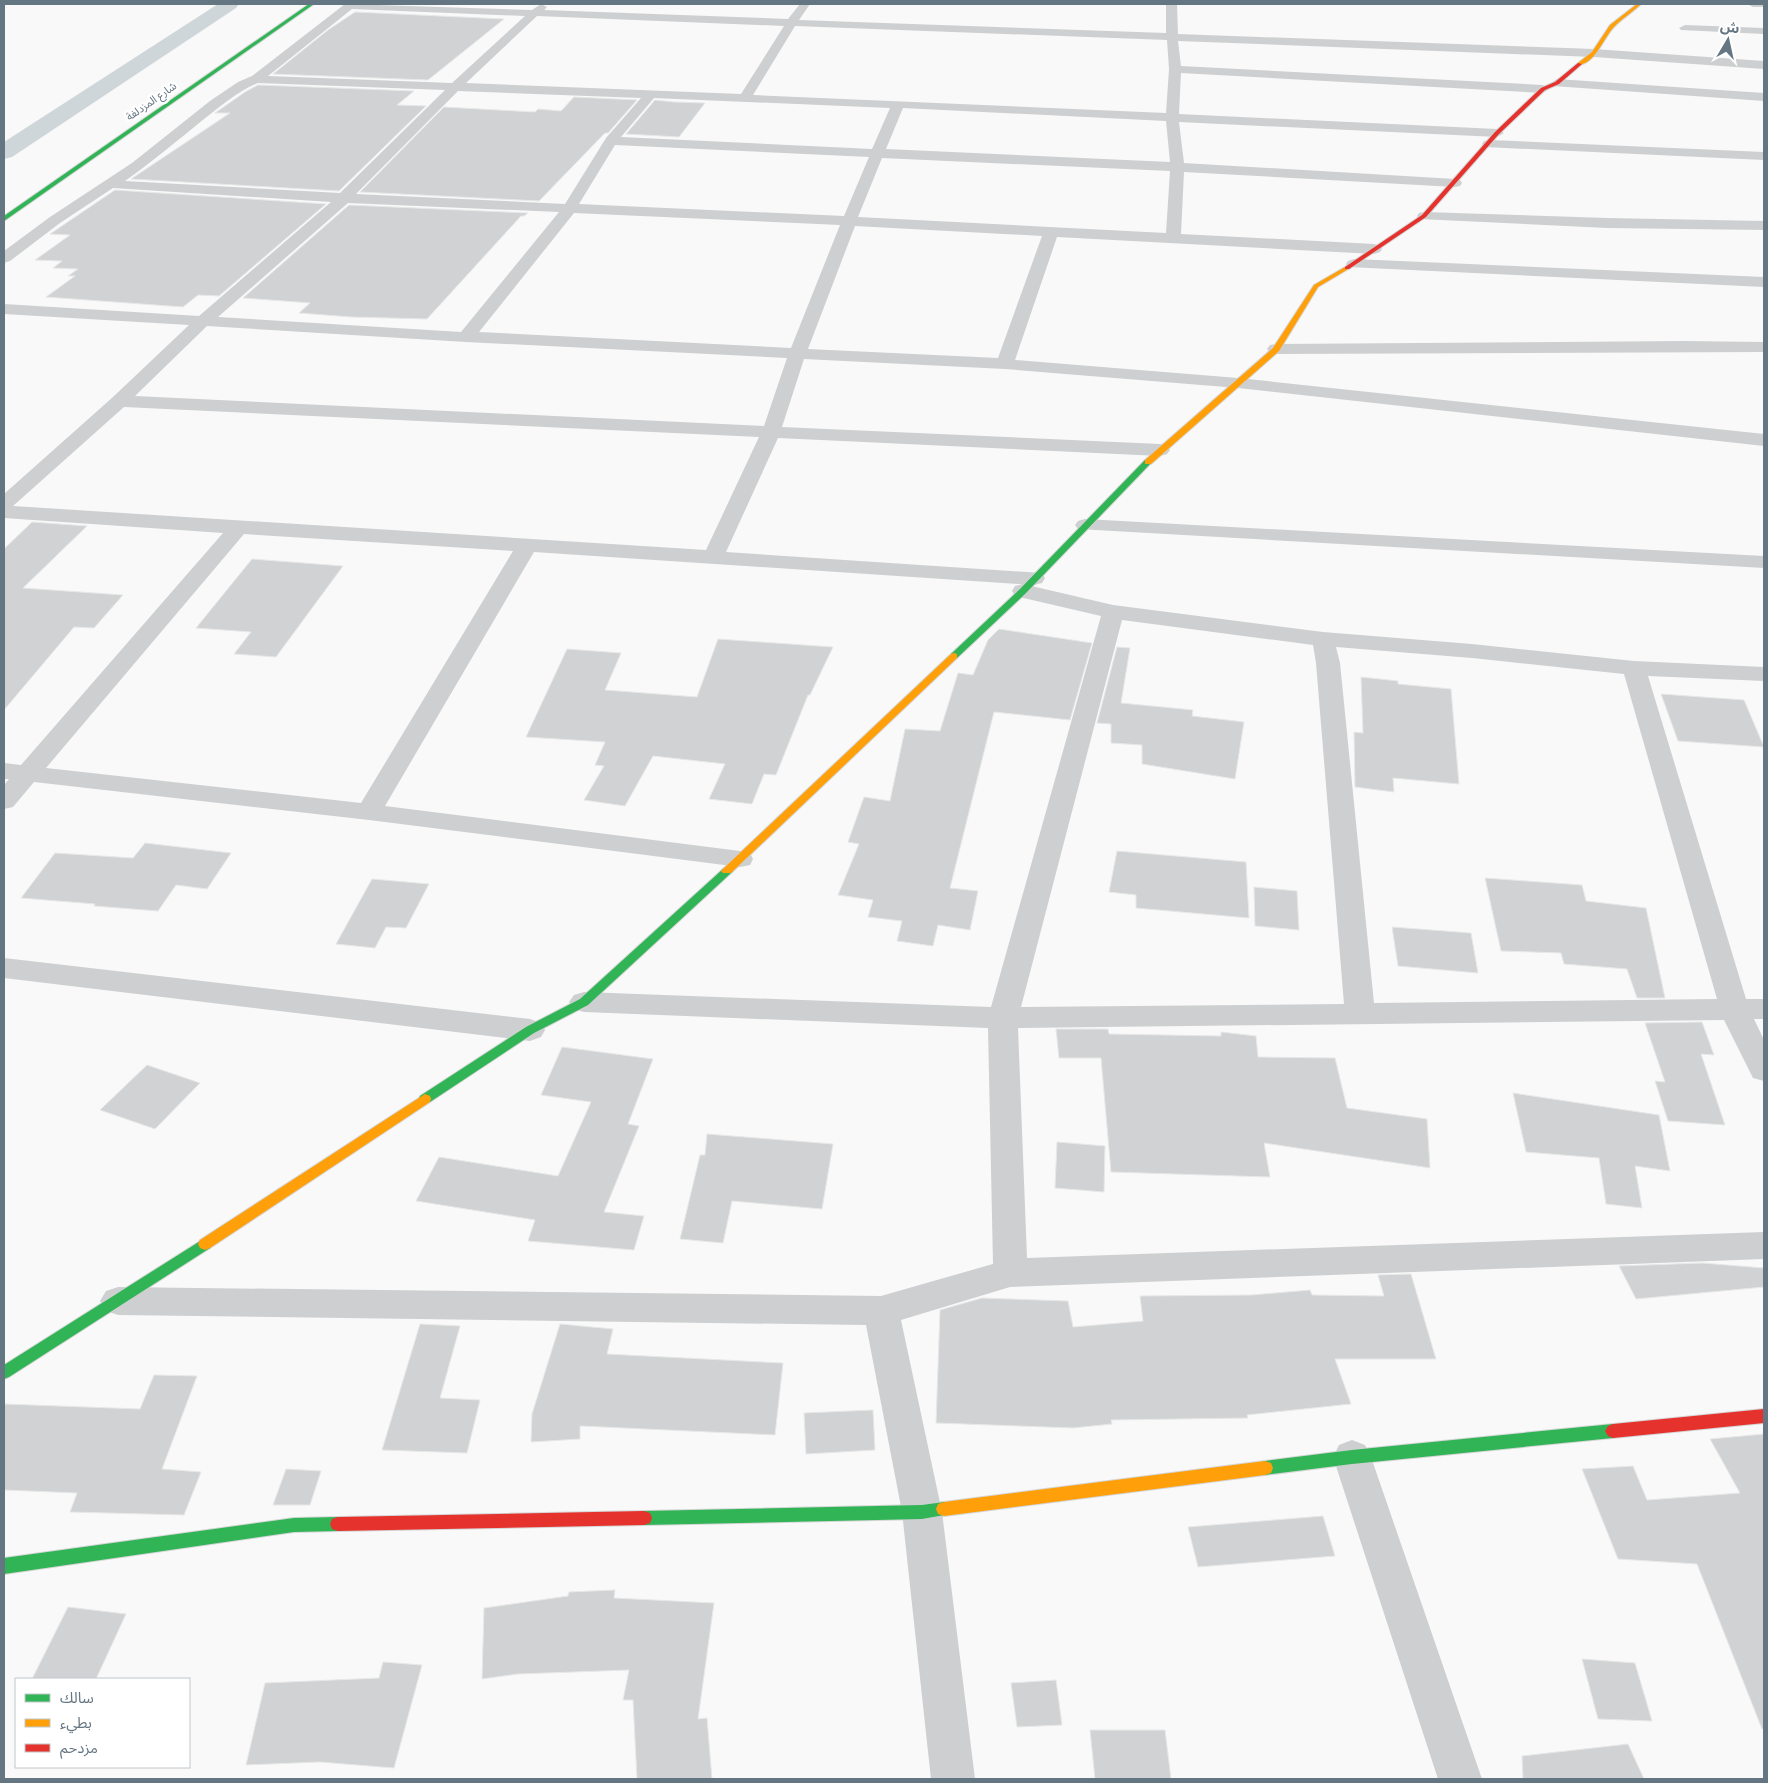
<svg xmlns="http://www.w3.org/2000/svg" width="1768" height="1783" font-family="Ubuntu,'Noto Sans Arabic',sans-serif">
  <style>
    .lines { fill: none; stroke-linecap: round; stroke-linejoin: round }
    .canal { fill: #ced6d9; fill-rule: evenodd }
    .building { fill: #d0d2d3; stroke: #e8e8e8 }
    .fast-casing { stroke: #d5d6d7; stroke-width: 2 }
    .slow-casing { stroke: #d5d6d7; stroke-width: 2 }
    .jam-casing { stroke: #d5d6d7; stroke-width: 2 }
    .street { fill: #cecfd0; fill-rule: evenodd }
    .fast { fill: #30b455; fill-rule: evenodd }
    .slow { fill: #ff9f0a; fill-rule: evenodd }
    .jam { fill: #e5322d; fill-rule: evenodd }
    .labels { text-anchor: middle; stroke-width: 5; stroke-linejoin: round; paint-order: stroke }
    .far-street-label { font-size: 11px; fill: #657683; stroke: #fff }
  </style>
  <rect width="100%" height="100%" fill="#f9f9f9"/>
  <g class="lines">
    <path class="canal" d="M218,4H239L236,8L12,157L4,159V142Z"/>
  </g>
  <path class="building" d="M355,12L504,19L428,80L273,74L328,30Z
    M258,85L414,91L397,105L426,106L339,191L131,179L230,113H215L245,92Z
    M574,97L637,100L608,133H605L539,201L360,192L444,107L535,112L538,109L561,111Z
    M655,100L674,102L705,103L679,137L626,134Z
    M115,190L326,204L219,296L198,295L183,307L46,297L75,276H68L78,269L53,268L62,261L35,260L70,235L50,234Z
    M349,205L528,213L524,216H521L427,319L351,317L299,313L310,303L243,298Z
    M32,522L87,526L23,588L123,595L94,628L74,627L4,710V549Z
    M252,559L343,566L276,657L234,654L251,632L196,628Z
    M999,629L1092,643L1070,720L994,712L950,888L978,891L970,930L938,925L933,946L897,941L902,921L868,917L873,900L838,895L859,844L848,842L864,797L890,801L905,729L940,731L958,673L973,675L988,640Z
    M718,639L833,647L810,695H808L776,775L764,774L752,804L709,799L725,764L653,756L625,806L584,800L604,766L595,765L605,742L526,737L567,649L621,653L605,690L697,697Z
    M1117,647L1130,648L1121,703L1193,710L1192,716L1244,722L1235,779L1142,764V745L1111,743V724L1097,723Z
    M1361,677L1398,681V684L1451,689L1459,784L1393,778L1394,792L1355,787L1354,732L1363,733Z
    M1661,694L1744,700L1764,747L1678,741Z
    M145,843L231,853L207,889L176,885L158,911L94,906L95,904L21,898L55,853L133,858Z
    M1117,851L1246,862L1249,918L1136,908V895L1109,892Z
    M1485,878L1582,885L1586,901L1646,908L1665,998H1637L1627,969L1564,964L1561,953L1501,951Z
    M372,879L429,884L406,928L386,927L375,948L336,944Z
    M1254,887L1297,891L1299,930L1255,926Z
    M1392,927L1471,933L1478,973L1398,966Z
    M1702,1022L1714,1055L1701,1054L1725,1125L1668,1121L1655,1081L1665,1082L1645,1023Z
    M1056,1029H1108L1109,1034L1221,1036V1032L1256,1036L1258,1057L1335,1058L1347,1108L1427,1119L1430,1168L1264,1143L1270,1177L1111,1172L1101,1058H1059Z
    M562,1047L653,1059L628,1124L639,1126L604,1212L644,1216L634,1250L528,1241L535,1220L416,1201L439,1157L558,1176L591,1102L541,1095Z
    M147,1065L200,1083L155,1129L100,1110Z
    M1513,1093L1659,1115L1670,1171L1635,1166L1642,1208L1606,1204L1599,1158L1526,1152Z
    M707,1134L833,1144L822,1209L732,1201L723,1243L680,1239L700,1155H705Z
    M1057,1142L1105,1146L1104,1192L1055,1188Z
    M1702,1263L1764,1268V1287L1636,1299L1619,1266Z
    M1411,1274L1436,1359H1335L1351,1404L1247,1415L1248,1418L1111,1420L1112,1424L1073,1428L936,1423L940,1310L982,1298L1068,1301L1073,1327L1143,1321L1140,1296L1251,1295L1310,1290L1312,1295L1384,1296L1378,1275Z
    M420,1324L460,1326L440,1398L480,1400L467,1453L382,1450Z
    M560,1324L613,1329L607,1354L783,1363L775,1435L580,1426V1439L531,1442L532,1414Z
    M154,1375L197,1376L162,1469L201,1472L184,1515L70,1512L77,1493L4,1490V1404L140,1409Z
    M873,1410L875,1450L806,1454L804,1413Z
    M1764,1434V1729H1762L1697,1564L1618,1559L1582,1469L1633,1466L1647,1500L1740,1493L1710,1439Z
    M286,1469L321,1471L310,1505H273Z
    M1323,1516L1335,1556L1198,1567L1188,1527Z
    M615,1590L614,1598L714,1603L698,1719L707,1718L712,1779H637L633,1700H623L629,1670L518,1674L482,1679L484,1608L568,1596L569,1592Z
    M68,1607L126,1614L96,1679H32Z
    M1582,1659L1635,1663L1652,1721L1598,1719Z
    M383,1662L422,1665L394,1768L320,1762L246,1765L265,1683L379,1678Z
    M1056,1680L1062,1725L1017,1727L1011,1683Z
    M1090,1730H1165L1171,1779H1095Z
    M1628,1744L1644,1779H1523L1522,1756Z"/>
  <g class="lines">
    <g class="fast-casing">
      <path id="fast" d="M309,4H314L4,221V216Z
        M1145,460L1152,462L1026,593L957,658H951V654L1020,589Z
        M727,867L731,869L733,871L731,873L588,1005L534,1033L430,1102H420L419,1099L420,1096L526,1027L580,999L723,869Z
        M205,1238L210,1240L212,1244L210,1248L9,1377L4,1379V1365Z
        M1613,1424L1618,1426L1621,1431L1618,1436L1613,1438L1352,1464L1265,1475L1259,1473L1257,1468L1259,1463L1265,1461L1352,1450Z
        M944,1502L950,1504L952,1509L950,1514L922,1519L644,1525L638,1523L636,1518L638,1513L644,1511L922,1505Z
        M338,1517L344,1519L346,1524L344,1529L338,1531L294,1532L4,1574V1558L294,1518Z"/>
    </g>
    <g class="slow-casing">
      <path id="slow" d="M1637,4H1641C1633,12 1621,19 1613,28C1603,39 1595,64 1578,65V63L1592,52L1610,25Z
        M1345,267L1350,268L1318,287L1279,351L1151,464H1145V460L1273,348L1314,285Z
        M954,653L957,654V658L731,873H723L721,871L723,869L951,654Z
        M425,1094L430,1096L431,1099L430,1102L210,1248L205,1250L200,1248L198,1244L200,1240Z
        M1265,1461L1271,1463L1273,1468L1271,1473L1265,1475L944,1516L938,1514L936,1509L938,1504L944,1502Z"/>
    </g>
    <g class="jam-casing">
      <path id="jam" d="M1578,63L1582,64L1559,84L1545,90L1499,134L1426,217L1349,269H1345V267L1422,215L1495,132L1541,88L1555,82Z
        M1764,1409V1423L1613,1438L1608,1436L1605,1431L1608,1426L1613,1424Z
        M644,1511L650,1513L652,1518L650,1523L644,1525L338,1531L332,1529L330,1524L332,1519L338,1517Z"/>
    </g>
    <path class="street" d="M345,4L532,10L541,4L547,7L544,10L788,19L800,4H810L799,20L1166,33V4H1177L1178,34L1594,49L1764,61V69L1594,57L1178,41L1181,66L1543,85L1549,89L1543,93L1181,73L1179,114L1497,129L1504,133L1497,137L1179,122L1184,163L1455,179L1460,180L1462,183L1460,186L1455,187L1184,172L1181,234L1374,244L1380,246L1382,249L1380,252L1374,254L1057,237L1015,360L1238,378L1764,434V446L1238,388L1005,369L804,359L782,427L1160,444L1167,446L1170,450L1167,454L1160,456L778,438L726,552L1042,573L1045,578L1042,583L1034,585L534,552L385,806L740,851L750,853L753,859L750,865L740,867L369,820L34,782L13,807L4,809V785L9,779H4V763L21,765L223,533L4,518V494L113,397L189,325L4,314V304L199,316L331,202L113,188L60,223L10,261L4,263V251L50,217L132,163L210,101L238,82L252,76ZM352,9L525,16L452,83L268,76ZM537,16L784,26L741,94L466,83ZM795,26L1167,40L1169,69L1166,113L753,95ZM258,83L445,90L340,193L125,181C152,162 178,140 204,119C221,106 238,91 258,83ZM458,91L641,98L606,138L565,204L356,194ZM654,98L890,108L872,149L621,137ZM903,108L1166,121L1170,162L886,149ZM615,145L869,157L844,216L579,204ZM882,158L1170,171L1166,233L858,217ZM348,203L559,212L461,332L218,317ZM574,213L840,225L791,348L479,332ZM855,226L1042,236L998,358L808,349ZM207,326L466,342L787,358L764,426L135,396ZM124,407L759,437L706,550L13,506ZM244,534L513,551L361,803L46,768Z
      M1747,4H1764V7H1753Z
      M1685,25L1764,28V34L1681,30L1679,28Z
      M1557,79L1764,93V101L1553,86L1551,83Z
      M1489,140L1764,152V160L1484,147L1482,144L1484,141Z
      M1424,212L1607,218L1764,221V230L1607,228L1419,219L1417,216L1419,213Z
      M1354,259L1764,277V287L1348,267L1346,264L1348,261Z
      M1685,341L1764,342V352L1276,354L1270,353L1267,349L1270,345L1276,344Z
      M1085,519L1764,556V568L1078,529L1075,525L1078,521Z
      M1023,584L1113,605L1323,632L1472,644L1634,661L1764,667V681L1648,676L1746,999H1764V1019H1754L1764,1040V1081L1753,1078L1724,1020L1018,1028L1027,1258L1764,1232V1259L1010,1287L901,1320L942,1512L975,1779H931L902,1512L866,1325L118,1315L106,1311L100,1301L106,1291L118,1287L881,1296L993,1264L988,1028L584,1012L574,1009L569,1002L574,995L584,992L991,1007L1101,616L1015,596L1012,591L1015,586ZM1122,620L1313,645L1316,663L1344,1004L1021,1007ZM1336,647L1472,658L1624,674L1717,999L1374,1003L1340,663Z
      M4,958L530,1019L541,1023L545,1030L541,1037L530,1041L4,978Z
      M1352,1440L1365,1445L1371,1457L1482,1779H1438L1333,1457L1339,1445Z"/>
    <use href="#fast" class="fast"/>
    <use href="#slow" class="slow"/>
    <use href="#jam" class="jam"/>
  </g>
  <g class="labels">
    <g class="far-street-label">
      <text transform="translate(151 101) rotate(-35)" y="4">شارع المزدلفة</text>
    </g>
  </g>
  <rect width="1768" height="1783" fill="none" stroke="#657683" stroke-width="10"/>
  <rect x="15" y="1678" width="175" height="90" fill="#ffffff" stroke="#c1c8cd"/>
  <rect x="25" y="1694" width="25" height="8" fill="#30b455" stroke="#c1c8cd"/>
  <text x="60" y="1703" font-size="15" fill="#657683">سالك</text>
  <rect x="25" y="1719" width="25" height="8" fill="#ff9f0a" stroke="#c1c8cd"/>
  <text x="60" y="1728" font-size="15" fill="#657683">بطيء</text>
  <rect x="25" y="1744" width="25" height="8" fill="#e5322d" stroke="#c1c8cd"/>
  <text x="60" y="1753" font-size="15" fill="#657683">مزدحم</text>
  <g transform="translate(1728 40) rotate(9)" stroke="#ffffff" stroke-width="4" paint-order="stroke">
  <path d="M0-4L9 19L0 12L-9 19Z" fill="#657683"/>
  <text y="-8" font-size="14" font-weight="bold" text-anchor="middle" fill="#657683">ش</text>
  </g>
</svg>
